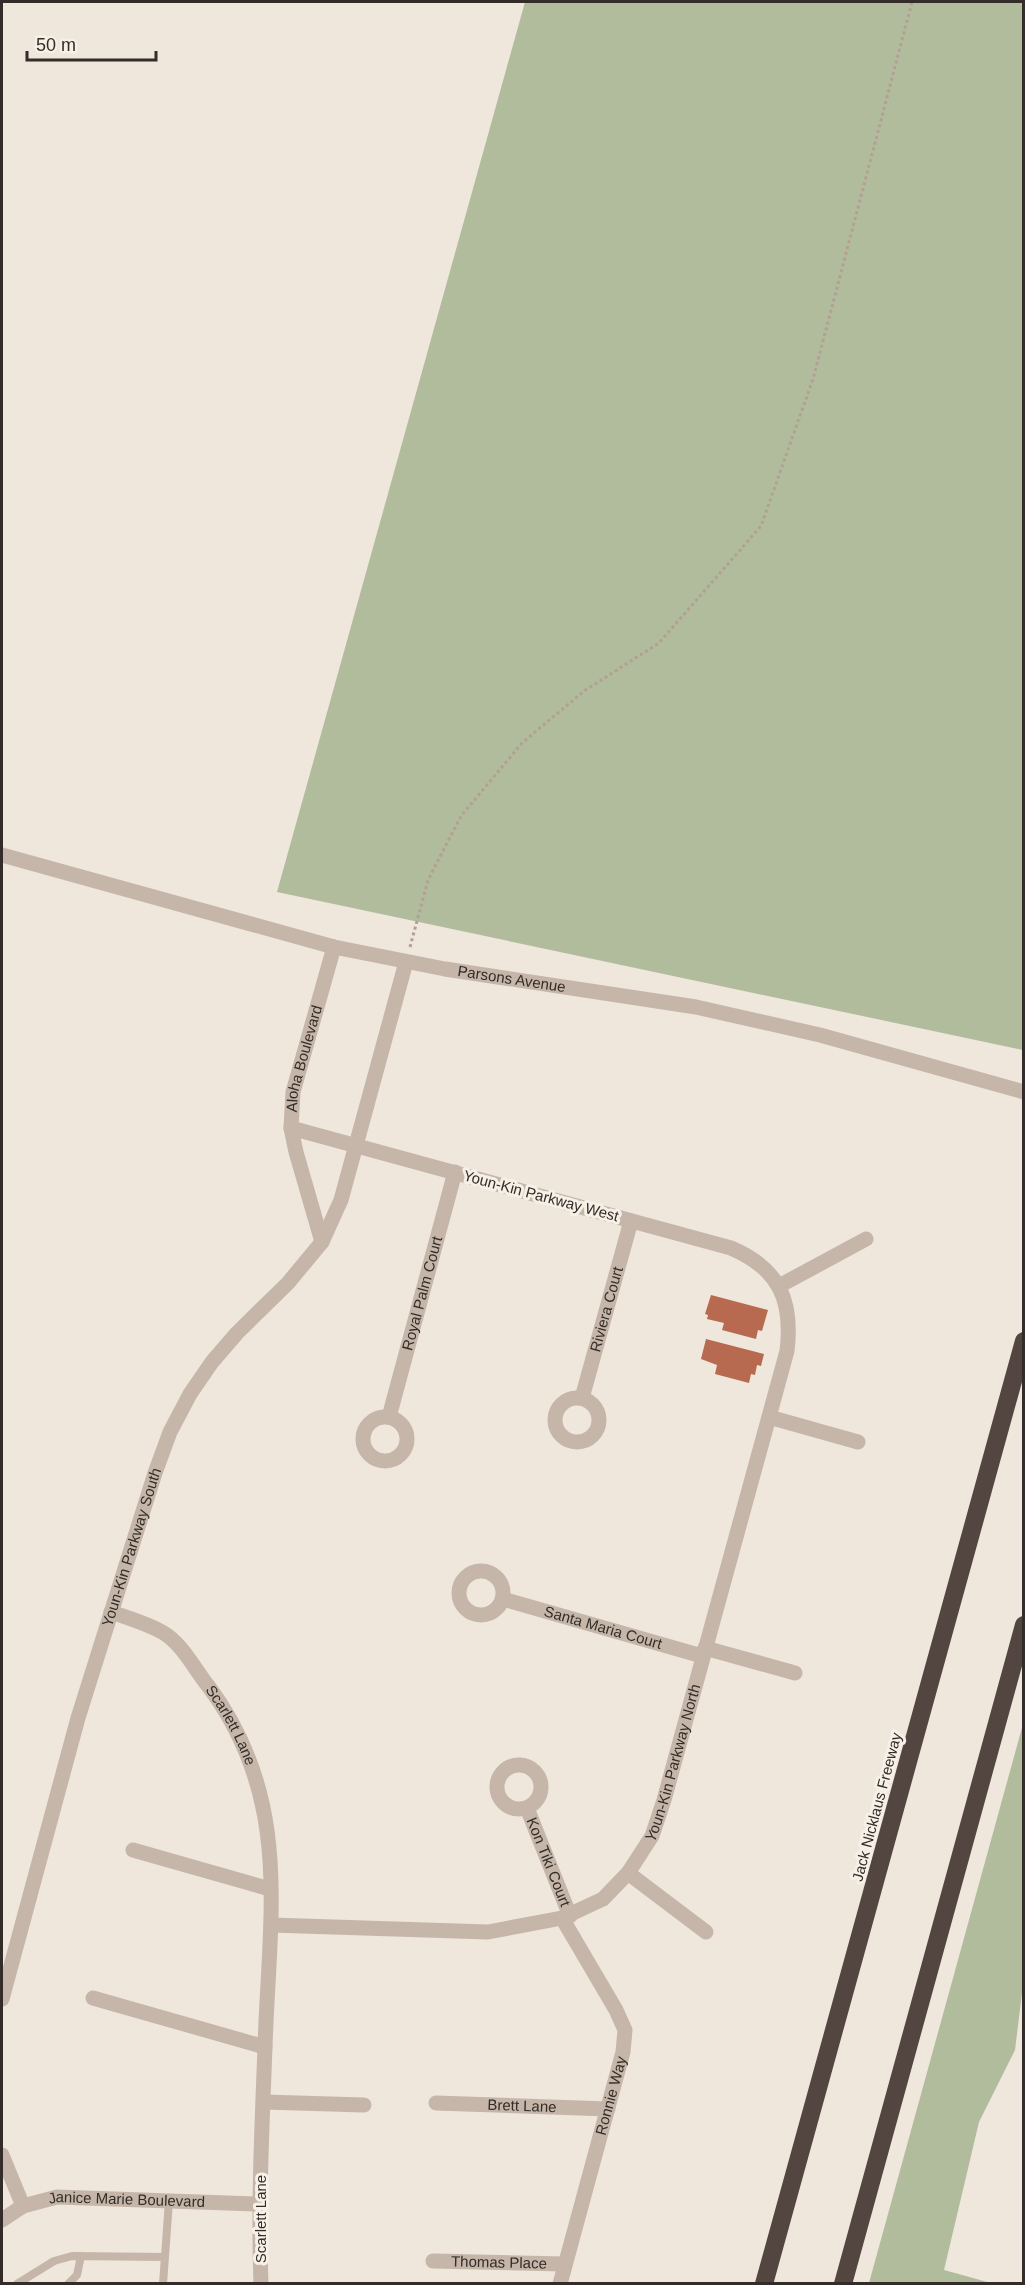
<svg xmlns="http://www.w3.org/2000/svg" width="1025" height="2285" font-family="Helvetica,sans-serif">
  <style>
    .green { fill: #b1bc9d }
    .building { fill: #b86a50 }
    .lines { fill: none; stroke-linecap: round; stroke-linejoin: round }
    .path { stroke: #b1a093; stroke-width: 3; stroke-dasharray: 3 3; stroke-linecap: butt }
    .service { stroke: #c5b6a9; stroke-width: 8 }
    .minor { stroke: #c5b6a9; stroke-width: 15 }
    .tertiary { stroke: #c5b6a9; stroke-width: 15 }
    .motorway { stroke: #534640; stroke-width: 18 }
    .labels { text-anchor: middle; stroke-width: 6; stroke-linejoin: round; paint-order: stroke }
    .street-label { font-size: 15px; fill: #332c28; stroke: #f7f0e7 }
  </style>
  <rect width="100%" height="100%" fill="#efe6dc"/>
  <path class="green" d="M525,2H1023V1050L277,892Z
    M1023,1724L1024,1977L1015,2050L979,2122L944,2270L991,2283H869Z"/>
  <path class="building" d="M711,1295L768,1310L762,1331L758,1330L756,1339L722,1330L724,1323L707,1319L708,1315L705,1314Z
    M706,1339L764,1354L761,1366L757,1365L755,1375L751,1374L749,1383L715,1374L717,1365L701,1359Z"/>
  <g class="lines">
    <path class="path" d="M410,947L428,880L461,816L522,743L584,691L659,643L761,526L813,379L912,2"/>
    <path class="service" d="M17,2284L54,2261L72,2256L165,2257
      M68,2284L77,2275L81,2256
      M163,2284L169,2201"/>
    <g class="minor">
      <path id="s1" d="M322,1242L296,1152L291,1128L293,1092L334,947"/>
      <path d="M779,1286L866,1239"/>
      <circle cx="577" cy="1420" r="22"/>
      <path id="s2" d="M582,1398L631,1221"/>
      <circle cx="385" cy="1439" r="22"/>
      <path id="s3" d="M389,1417L455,1172"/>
      <path d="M769,1417L858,1442"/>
      <circle cx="481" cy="1593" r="22"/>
      <path id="s4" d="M503,1599L702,1656"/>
      <path id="s5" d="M111,1612C128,1618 146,1623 162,1632C182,1643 195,1670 209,1687C293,1800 269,1916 265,2047C262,2126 258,2205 261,2284"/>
      <path d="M705,1648L795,1673"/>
      <circle cx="519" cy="1787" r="22"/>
      <path id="s6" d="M527,1808L570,1916"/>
      <path d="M133,1850L270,1889"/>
      <path d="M628,1873L706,1932"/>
      <path id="s7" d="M271,1925L488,1932L562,1918L603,1899L628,1873L652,1836L664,1800L787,1351C793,1301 780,1269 731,1248L291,1128"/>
      <path d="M93,1998L265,2047"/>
      <path id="s8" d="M2,1999L78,1718L155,1473L170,1432L190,1394L212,1362L237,1333L288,1283L322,1242L341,1200L406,962"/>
      <path d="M264,2102L364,2105"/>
      <path id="s9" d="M436,2103L608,2109"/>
      <path d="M2,2155L23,2206"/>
      <path id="s10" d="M2,2220L23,2206L57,2197L259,2204"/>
      <path id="s11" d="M433,2261L565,2264"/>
      <path id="s12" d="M560,2284L623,2052L625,2030L616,2010L562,1918"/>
    </g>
    <path class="tertiary" id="s13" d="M2,855L334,947L445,969L696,1007L820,1035L1024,1092"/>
    <path class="motorway" d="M764,2284L1024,1341
      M843,2284L1024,1625"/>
  </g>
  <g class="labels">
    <g class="street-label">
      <text dy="5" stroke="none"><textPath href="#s13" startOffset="525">Parsons Avenue</textPath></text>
      <text dy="5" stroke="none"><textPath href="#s1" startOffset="189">Aloha Boulevard</textPath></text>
      <text transform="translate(541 1196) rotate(15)" y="5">Youn-Kin Parkway West</text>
      <text dy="5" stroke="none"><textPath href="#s3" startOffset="128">Royal Palm Court</textPath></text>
      <text dy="5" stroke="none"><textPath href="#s2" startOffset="92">Riviera Court</textPath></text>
      <text dy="5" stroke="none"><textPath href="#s8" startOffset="470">Youn-Kin Parkway South</textPath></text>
      <text dy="5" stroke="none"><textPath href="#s4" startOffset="104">Santa Maria Court</textPath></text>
      <text dy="5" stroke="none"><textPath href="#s5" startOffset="172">Scarlett Lane</textPath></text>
      <text dy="5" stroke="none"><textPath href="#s7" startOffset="494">Youn-Kin Parkway North</textPath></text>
      <text transform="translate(877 1807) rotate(-75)" y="5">Jack Nicklaus Freeway</text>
      <text dy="5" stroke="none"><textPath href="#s6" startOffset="58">Kon Tiki Court</textPath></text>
      <text dy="5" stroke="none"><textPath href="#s12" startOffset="195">Ronnie Way</textPath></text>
      <text dy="5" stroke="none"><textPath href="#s9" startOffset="86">Brett Lane</textPath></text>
      <text dy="5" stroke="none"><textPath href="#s10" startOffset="130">Janice Marie Boulevard</textPath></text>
      <text transform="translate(261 2219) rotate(-90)" y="5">Scarlett Lane</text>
      <text dy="5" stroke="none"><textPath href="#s11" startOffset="66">Thomas Place</textPath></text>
    </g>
  </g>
  <rect width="1025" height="2285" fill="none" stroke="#332c28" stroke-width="6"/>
  <path d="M27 51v9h129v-9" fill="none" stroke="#332c28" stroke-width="3"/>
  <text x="36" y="51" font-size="18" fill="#332c28" stroke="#f7f0e7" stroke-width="4.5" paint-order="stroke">50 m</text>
</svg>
